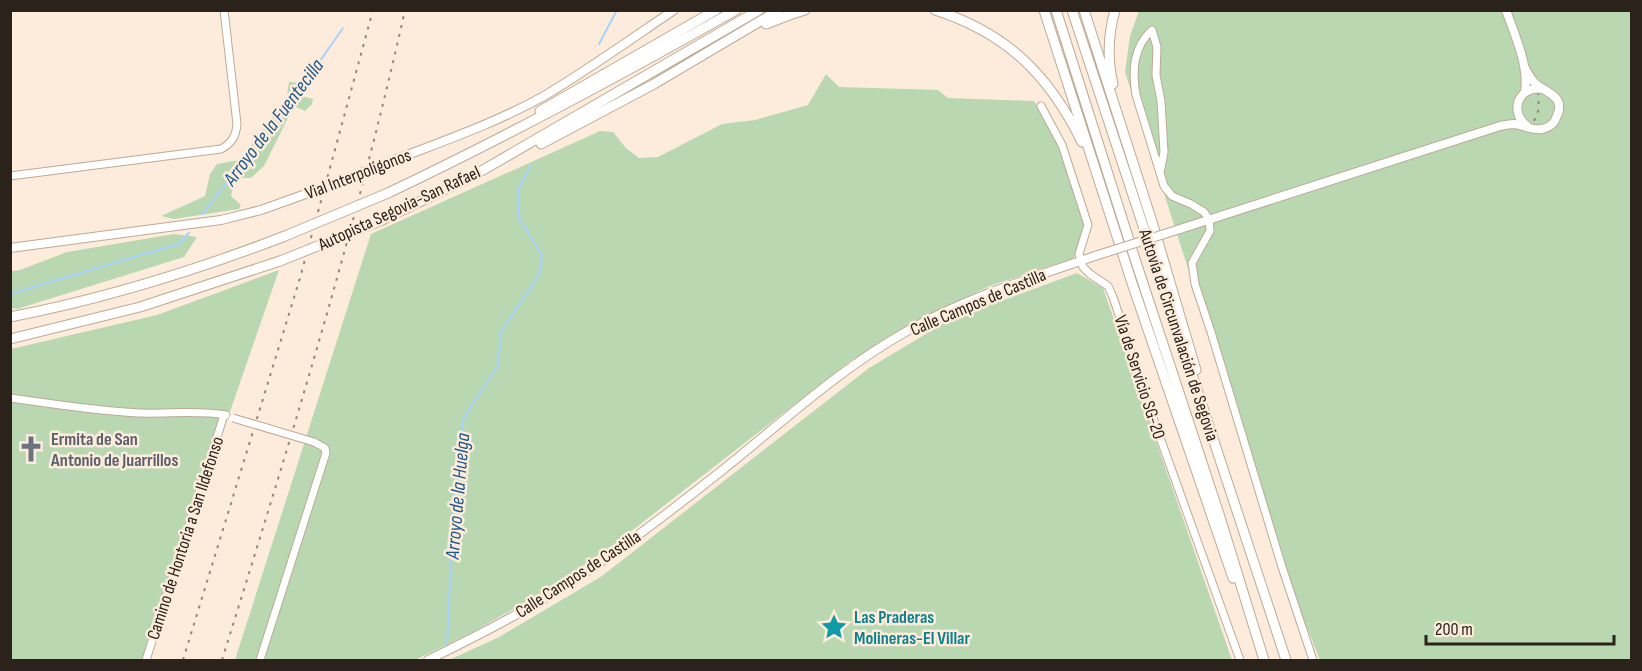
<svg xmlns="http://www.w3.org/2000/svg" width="1642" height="671" font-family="'Sofia Sans Condensed',sans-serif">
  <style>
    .green { fill: #b9d8b2 }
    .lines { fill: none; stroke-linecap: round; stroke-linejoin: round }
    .stream { stroke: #a8d2fe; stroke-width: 2 }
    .minor-casing { stroke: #bdaa96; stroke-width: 9 }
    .major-casing { stroke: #bdaa96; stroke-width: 10 }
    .highway-casing { stroke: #bdaa96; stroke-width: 11 }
    .minor { stroke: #fff; stroke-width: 7 }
    .major { stroke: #fff; stroke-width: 8 }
    .highway { stroke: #fff; stroke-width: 9 }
    .rail { stroke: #93877a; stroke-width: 2; stroke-dasharray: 3 6; stroke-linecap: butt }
    .minor-bridge-casing { stroke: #bdaa96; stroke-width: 9; stroke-linecap: butt }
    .major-bridge-casing { stroke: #bdaa96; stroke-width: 10; stroke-linecap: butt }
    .highway-bridge-casing { stroke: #bdaa96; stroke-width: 11; stroke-linecap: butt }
    .minor-bridge { stroke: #fff; stroke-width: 7 }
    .major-bridge { stroke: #fff; stroke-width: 8 }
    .highway-bridge { stroke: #fff; stroke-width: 9 }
    .labels { text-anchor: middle; stroke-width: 5; stroke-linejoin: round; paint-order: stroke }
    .street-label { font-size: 18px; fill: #2b231b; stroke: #fdecdb }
    .worship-label { font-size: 18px; font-weight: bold; fill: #5b616d; stroke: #fdecdb; text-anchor: start }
    .culture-label { font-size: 18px; font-weight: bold; fill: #0d838f; stroke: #fdecdb; text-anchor: start }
    .water-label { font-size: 20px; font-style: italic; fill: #1d598e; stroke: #fdecdb }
  </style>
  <rect width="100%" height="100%" fill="#fdecdb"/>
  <path class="green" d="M1139,11H1631V660H1320L1289,583L1125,72L1130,36Z
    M826,74L839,87L938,90L948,98L1034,101L1056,134L1080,208L1084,226L1074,258L990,286L922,318L849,362L616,543L549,589L469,634L415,660H235L371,234L600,131L613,132L626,148L639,158L658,157L722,124L755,120L808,105Z
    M289,82L308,83L302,96L313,99L312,104L305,111L294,106L264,166L251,178H241L233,186L231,196L241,205L239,209L174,219L161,216L205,196L210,174L217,164L239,160L258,137L287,95Z
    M174,234L197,237L184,257L17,309L11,308V271L20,270L67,252Z
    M279,270L144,660H11V349L157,315Z
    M1077,273L1103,288L1232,660H449L499,637L602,576L869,368L949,320Z"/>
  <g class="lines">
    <path class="stream" d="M599,44L617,10
      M202,214L285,111L343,28
      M10,295L13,293L178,244L189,233
      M447,644L455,479L463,419L498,365L501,332L539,275L542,255L519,218V188L531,165"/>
    <g class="minor-casing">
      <path id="minor" d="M1041,106L1062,145L1088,225L1079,254L1083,267L1090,274L1108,286L1113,297L1153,418L1240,660
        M1160,173L1164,152L1161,101L1156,75L1157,47L1152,30C1133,47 1132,71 1136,95L1164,186L1172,196L1191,204L1204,212L1209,219L1210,231L1192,263L1195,284L1211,332L1282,567L1313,660
        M10,176L221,149C232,143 236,136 237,124L224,10
        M10,398C53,404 96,411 139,413C167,414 199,410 226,415
        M146,660L224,415
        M260,660L326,453L325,448L314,442"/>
    </g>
    <g class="major-casing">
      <path id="major" d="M1506,10C1515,36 1529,65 1525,92
        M1527,126C1508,111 1519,85 1543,89
        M392,161C443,141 496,123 544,96C588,70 631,39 674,10
        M1180,229L1500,126C1505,125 1510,124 1514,124C1524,125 1532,131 1542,129C1548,128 1554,124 1556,118C1568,95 1544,93 1534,82C1530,78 1527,72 1524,66
        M10,248L221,220L261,210L314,191
        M428,660C473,638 517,616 560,589C611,557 659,520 706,483C773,431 835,371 909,330C968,297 1034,277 1098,255"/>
    </g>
    <g class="highway-casing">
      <path id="highway" d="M935,10C1007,33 1049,75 1082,142
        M1044,10L1132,283L1233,578
        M1056,10L1135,259L1219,514L1264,660
        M1072,10L1286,660
        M1084,10L1153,225L1196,370
        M766,24L792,14L805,10
        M1113,84C1107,59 1108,35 1115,10
        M540,111L716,10
        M541,144L654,84L779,10
        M388,193C506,137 621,75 736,10
        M380,221L471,177L759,10
        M10,317C103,299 197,270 285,236
        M10,339L140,307L280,261"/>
    </g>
    <use href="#minor" class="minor"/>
    <use href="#major" class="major"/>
    <use href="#highway" class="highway"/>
    <path class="rail" d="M1534,121L1539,109L1538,94
      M183,660L300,278L373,10
      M222,660C289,445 356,230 405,10"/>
    <g class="minor-bridge-casing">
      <path id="minor-bridge" d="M233,418L314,442"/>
    </g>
    <g class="major-bridge-casing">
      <path id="major-bridge" d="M314,191L392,161
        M1098,255L1180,229"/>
    </g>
    <g class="highway-bridge-casing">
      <path id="highway-bridge" d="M285,236L388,193
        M280,261L380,221"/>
    </g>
    <use href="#minor-bridge" class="minor-bridge"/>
    <use href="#major-bridge" class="major-bridge"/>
    <use href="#highway-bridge" class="highway-bridge"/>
  </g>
  <defs>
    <g id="church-bare" transform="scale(2.07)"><path d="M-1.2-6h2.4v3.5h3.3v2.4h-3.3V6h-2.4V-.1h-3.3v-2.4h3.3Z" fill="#6b7280" stroke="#fdecdb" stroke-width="2.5" paint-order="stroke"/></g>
    <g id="sight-bare" transform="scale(2.07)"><path d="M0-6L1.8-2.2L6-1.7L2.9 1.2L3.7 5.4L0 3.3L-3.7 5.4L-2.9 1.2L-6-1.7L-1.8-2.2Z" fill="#0f9aa8" stroke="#fdecdb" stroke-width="2.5" paint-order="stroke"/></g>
  </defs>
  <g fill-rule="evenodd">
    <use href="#church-bare" x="31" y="449"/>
    <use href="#sight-bare" x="834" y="627"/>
  </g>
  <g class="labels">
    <g class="street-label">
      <text transform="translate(358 174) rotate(-21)" y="6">Vial Interpolígonos</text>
      <text transform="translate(399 208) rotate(-25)" y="6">Autopista Segovia-San Rafael</text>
      <text transform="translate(978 302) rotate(-23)" y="6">Calle Campos de Castilla</text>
      <text transform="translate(1179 335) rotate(72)" y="6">Autovía de Circunvalación de Segovia</text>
      <text transform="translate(1140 377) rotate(72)" y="6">Vía de Servicio SG-20</text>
      <text transform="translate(185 538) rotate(-72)" y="6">Camino de Hontoria a San Ildefonso</text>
      <text transform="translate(578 574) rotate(-33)" y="6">Calle Campos de Castilla</text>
    </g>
    <g class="worship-label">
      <text x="51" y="445">Ermita de San<tspan x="51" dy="21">Antonio de Juarrillos</tspan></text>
    </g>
    <g class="culture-label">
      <text x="854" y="623">Las Praderas<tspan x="854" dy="21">Molineras-El Villar</tspan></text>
    </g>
    <g class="water-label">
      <text transform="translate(273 122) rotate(-53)" y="7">Arroyo de la Fuentecilla</text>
      <text transform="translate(457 496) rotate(-85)" y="7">Arroyo de la Huelga</text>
    </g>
  </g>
  <rect width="1642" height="671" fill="none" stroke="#2b231b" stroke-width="24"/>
  <path d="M1426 635v9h188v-9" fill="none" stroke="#2b231b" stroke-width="3"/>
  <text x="1435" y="635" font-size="18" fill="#2b231b" stroke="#fdecdb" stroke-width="4.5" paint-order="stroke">200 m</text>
</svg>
